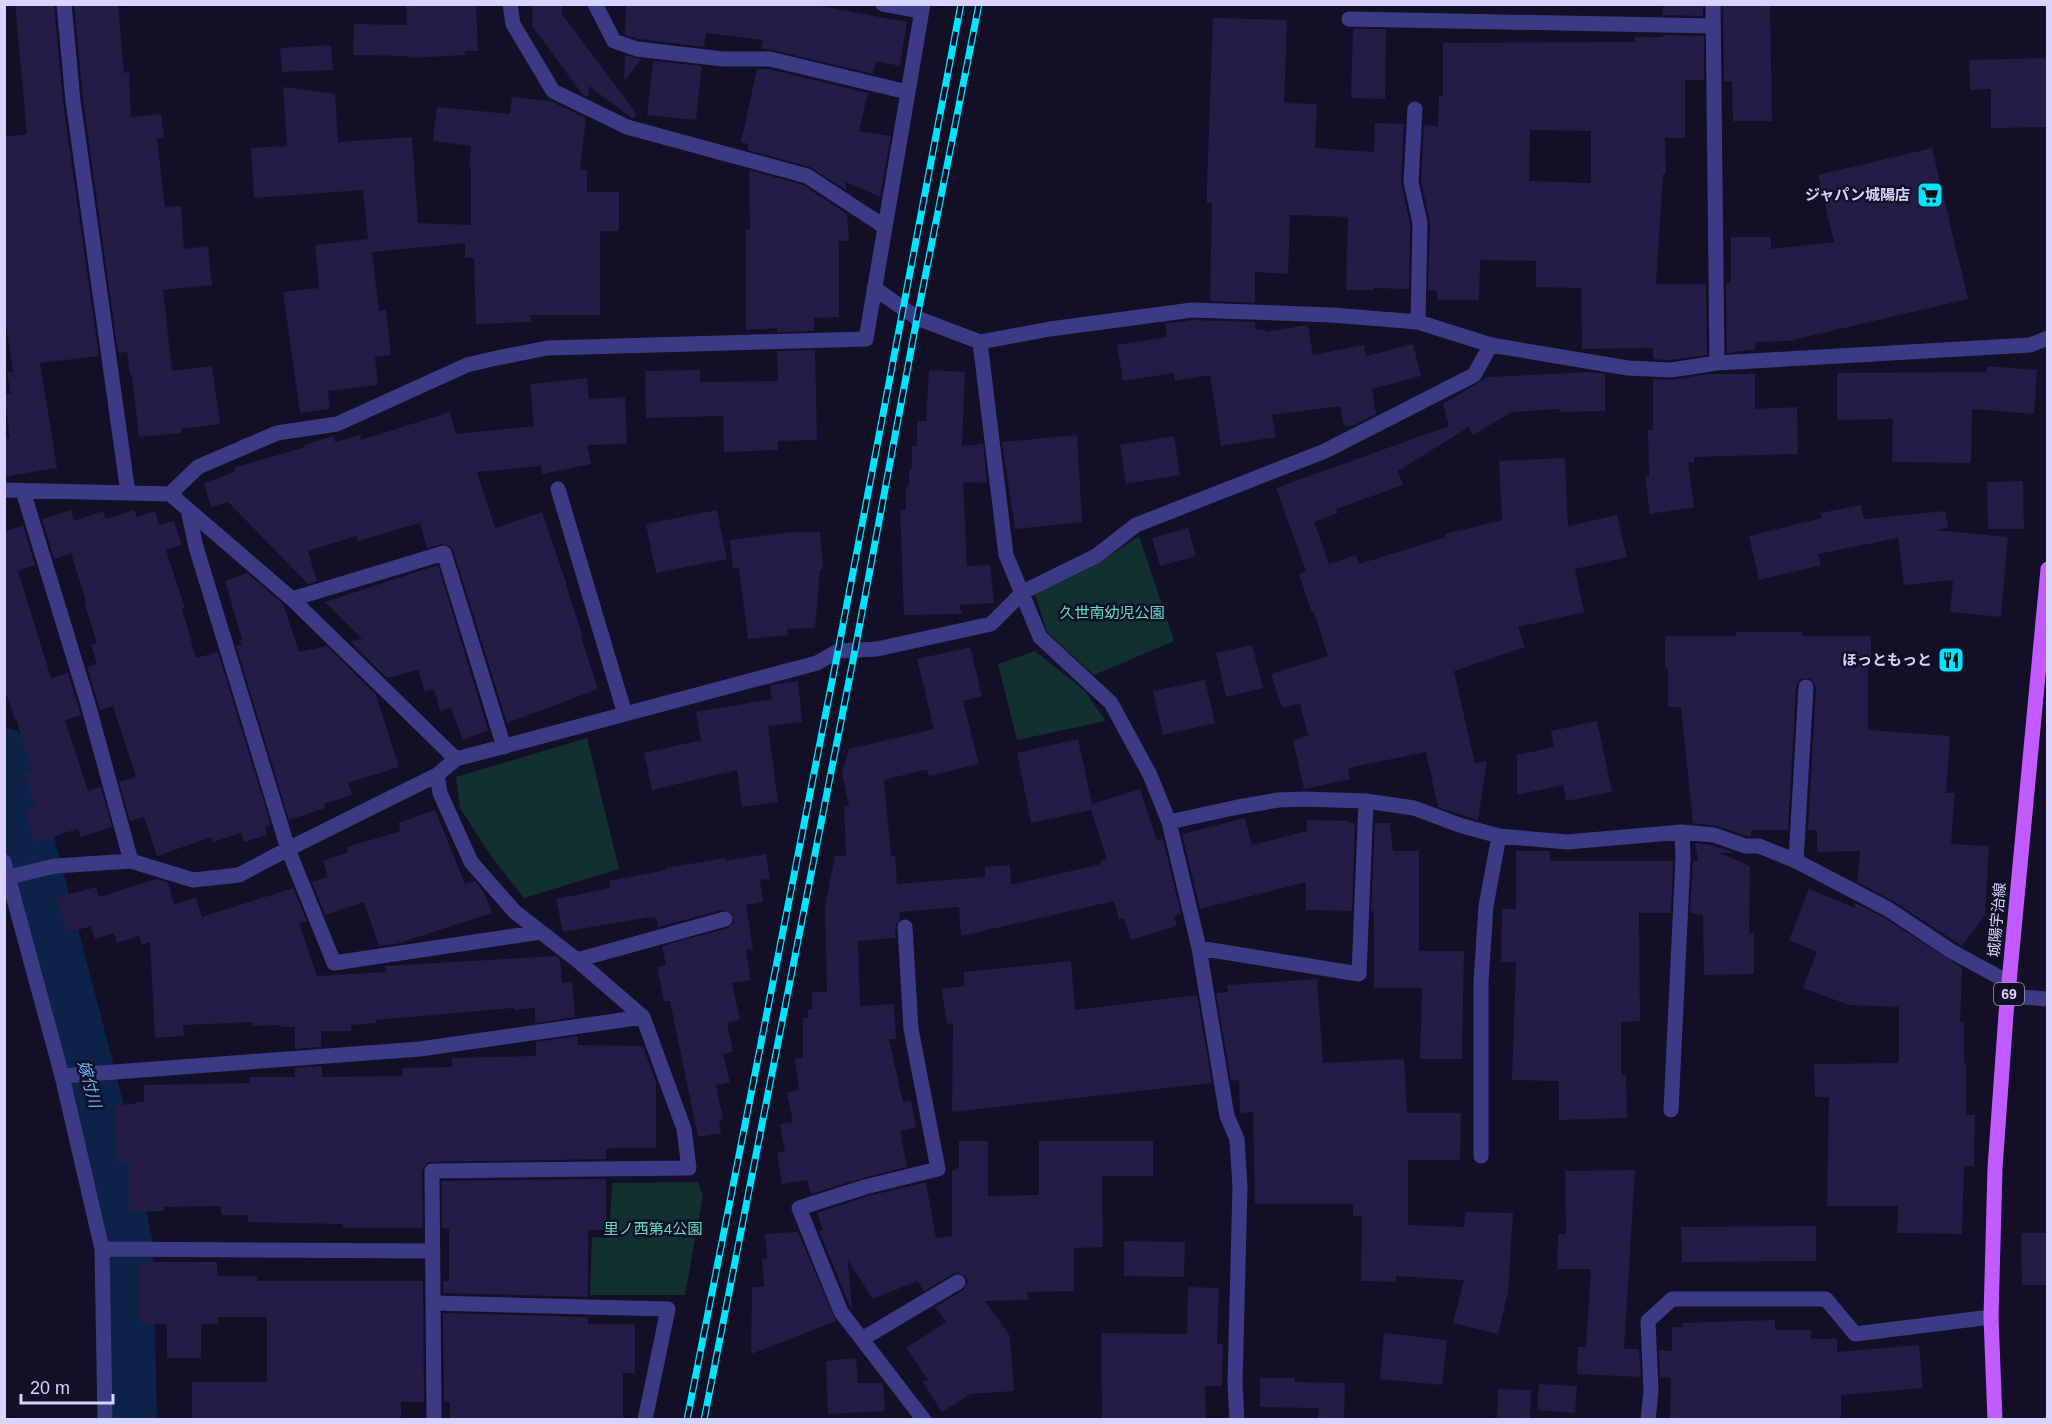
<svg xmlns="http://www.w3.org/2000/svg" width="2052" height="1424" font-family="Arial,'Noto Sans JP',sans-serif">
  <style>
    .green { fill: #12302f }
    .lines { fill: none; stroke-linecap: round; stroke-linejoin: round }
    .river { stroke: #0c2248; stroke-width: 56 }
    .building { fill: #241b47; fill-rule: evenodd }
    .minor { stroke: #3d3a85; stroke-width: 15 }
    .major { stroke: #c25bff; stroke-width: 15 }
    .rail-casing { stroke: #00e5ff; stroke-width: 7 }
    .rail { stroke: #130f26; stroke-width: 4.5; stroke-dasharray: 14; stroke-linecap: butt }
    .labels { text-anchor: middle; stroke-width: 5; stroke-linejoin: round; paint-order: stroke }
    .shield { fill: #130f26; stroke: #9e99be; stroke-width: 1.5 }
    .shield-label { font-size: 14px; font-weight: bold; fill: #d9d4ff }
    .poi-label { font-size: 15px; font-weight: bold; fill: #d9d4ff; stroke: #130f26; text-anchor: end }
    .park-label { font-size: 15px; fill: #5fe0c0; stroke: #130f26 }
    .street-label { font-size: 15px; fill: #d9d4ff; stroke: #130f26 }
    .water-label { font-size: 16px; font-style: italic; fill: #62b6ff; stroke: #130f26 }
  </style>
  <rect width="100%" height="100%" fill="#130f26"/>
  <path class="green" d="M1139,536L1174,641L1094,675L1047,632L1035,594L1097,564Z
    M1035,651L1085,691L1106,721L1017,740L998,664Z
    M587,738L619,869L524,898L491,856L460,808L456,777Z
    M698,1182L703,1195L685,1295H590L592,1237L609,1238L612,1183Z"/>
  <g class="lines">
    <path class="river" d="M4,756L99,1120L125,1246L129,1420"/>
  </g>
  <path class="building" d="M15,4H54L63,102L99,356L40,363L57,468L4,477V439L10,438L4,394L11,393L7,373L13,372L4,310V137L27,134Z
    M74,4H118L124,73L129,72L131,117L161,114L164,138L157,139L165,207L181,206L184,249L208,246L212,285L163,290L172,371L212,366L220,424L181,429V433L139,437L132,375H130L127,352L118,353L83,100Z
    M406,4H476L478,51H465V55L409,58V56L353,55L354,24L407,25Z
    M533,4H562V14L637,114L633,119L589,86L588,97L583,95L532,26Z
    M626,4H809L907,22L900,66L876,61L873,74L772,50L761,49L763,40L706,33L704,47L639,39L625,35Z
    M1663,4H1703V16L1663,15Z
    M1723,4H1770L1772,121H1733L1732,81H1724Z
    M1213,18L1287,20L1284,103L1317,104L1315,148L1374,152L1375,123L1404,124L1401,182L1410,224L1409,289L1374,288V290H1346L1348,217L1290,215L1288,274L1255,272V303L1210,301L1212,203H1207V183Z
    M1353,29H1386L1385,99L1351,98Z
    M1663,35L1704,36V80H1685V138H1665L1666,174H1663L1656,284H1706L1707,355L1670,360L1653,359V348L1582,349L1581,288L1536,287V261L1480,260L1479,300H1437V291L1428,290L1430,223L1421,181L1424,125L1438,126L1439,96H1443V43L1635,42V37H1663ZM1530,130L1591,131V183L1529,181Z
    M331,45L333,70L282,72L280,48Z
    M625,55L641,59L624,82Z
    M2048,58V127L1991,128V89L1970,90L1969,60Z
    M653,61L702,66L696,120L647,115Z
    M757,69H769L868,93L859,131L891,136L880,197L846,182V190L810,167L748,150V144L741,142Z
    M283,87L335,94L338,142L412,137L418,223L471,225V166H469L471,146L433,141L437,107L510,114L512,97L550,101L586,118L580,170H587V192H619V231H600V315H530L531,322L476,324L474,258H465V243L372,252L379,311L386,310L391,355L375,357L378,385L328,391L330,409L300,413L283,292L319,288L315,245L368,239L363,190L254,198L251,148L287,146Z
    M1932,148L1968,299L1788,341L1755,342V349L1727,353L1726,283H1731V237H1771V249L1834,242L1818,175Z
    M749,170L803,185L847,214L849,241H839V317L814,318V331L777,332V328L746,330V229H750Z
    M1192,320L1255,322V330L1265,329L1266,332L1308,325L1313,355L1364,345L1366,356L1413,344L1421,376L1372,389L1376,414L1355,425L1344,426L1340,406L1272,415L1276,437L1221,446L1210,375L1175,381L1174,373L1123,381L1117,345L1167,337L1165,324Z
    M815,350L817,440L778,441V450L724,452L723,416L646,418L645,371L700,370V382L778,381L777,351Z
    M1987,366L2037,370L2034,414L1972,409L1971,463L1892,462L1893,419L1837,420V373L1987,372Z
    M929,370L965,372L962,446L983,444L987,483L963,482L967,566L990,565L994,603L959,605L962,614L904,615L900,510H906V487H909V469H912V446H917V421H926Z
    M1590,372L1605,374V411L1560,412V409L1512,412L1473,435L1469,427L1398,471L1403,485L1336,509L1338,513L1314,522L1329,564L1356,555L1359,564L1446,537L1445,534L1502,520L1499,461L1565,458L1568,526L1617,515L1627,557L1575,569L1584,612L1518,627L1525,647L1454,671L1475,764L1487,761L1478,820L1438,807L1426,752L1348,768L1350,779L1304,789L1293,740L1308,736L1300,704L1282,708L1271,674L1328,656L1314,612L1312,613L1299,574L1306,571L1276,488L1449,426L1443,404L1488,377Z
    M1709,374H1755V409L1797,407L1798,454L1694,457V462H1688L1694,507L1650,514L1645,476H1649L1648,430H1653V379L1672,380Z
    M587,378L589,399L625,397L627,444L587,445L591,464L542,474L541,466L477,472L495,528L542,512L567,585H566L583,637H581L598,689L507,723L453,550L450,546L442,544L427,548L420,523L358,541L356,536L308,551L317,581L308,584L228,502L211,507L204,483L235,472L234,468L305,447L304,445L334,436L335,442L360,435L361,440L450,412L456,434L534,426L530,384Z
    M1077,435L1082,522L1015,529L1002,442Z
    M1174,436L1180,475L1126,484L1120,445Z
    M2023,481L2024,529H1988L1987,482Z
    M1861,505L1864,519L1945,511L1948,528L1935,530L2008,537L2001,617L1950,612L1953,580L1904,585L1898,538L1818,554L1821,565L1759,580L1749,536L1822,518L1821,513Z
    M71,510L74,521L103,511L106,519L134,510L137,517L155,511L159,525L174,521L182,545L166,550L185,608L182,609L196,658L218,652L271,825L265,827L267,835L244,842L241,833L213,842L212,837L157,856L144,817L130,821L119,782L136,777L113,706L100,710L87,667L97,664L91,645L97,643L84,602L86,601L71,553L54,559L42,519Z
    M717,510L727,559L656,573L646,524Z
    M23,525L35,565L18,571L51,678L68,673L81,715L65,720L88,791L101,787L112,827L81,837L78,829L35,842L25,811L35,808L24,773L32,770L16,719H15L4,688V532Z
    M1188,528L1196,556L1160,566L1152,538Z
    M792,532H820L823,569L820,570L815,628L787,629L788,635L748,639L739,568H733L730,540Z
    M438,565L488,730L463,740L451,708L440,711L434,689L425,692L418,670L387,678L350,641L362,639L325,602Z
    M247,573L283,604L299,652L327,646L376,695L399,767L348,783L352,795L324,804L325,808L289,820L236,646L242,644L240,640L242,639L225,581Z
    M1736,632H1802V636H1871V667H1868V730L1950,736L1946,793H1955L1951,844L1989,846L1985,915L1962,946L1893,901L1857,882L1860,851L1817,852V830H1808L1816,688L1811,679H1801L1796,686L1788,830H1751V836H1747L1717,826L1693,823L1681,707H1668V668H1665V636H1736Z
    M1252,645L1263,688L1226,697L1216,653Z
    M970,647L982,696L963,701L979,764L929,776L927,769L884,780L891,856H895L897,884L985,877V867L1010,865L1011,885L1101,864L1100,861L1107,859L1091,810L1031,823L1017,753L1078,739L1092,804L1140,789L1157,841L1163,839L1181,914L1174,916L1177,926L1131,940L1124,918L1119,920L1114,901L961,936L959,907L899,912L900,919L895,927L896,938L858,941L860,1006L894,1004L896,1039H889L903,1102L911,1101L916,1128L900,1131L907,1167L863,1178L811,1194L807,1180L782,1184L777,1153L785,1151L780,1124L793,1122L787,1093L799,1090L795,1059L803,1058V1018H808V1009H812V992H827L825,906L835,856H846L844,806H849L842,773L849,749L934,729L917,659Z
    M1205,680L1215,723L1163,735L1153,691Z
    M798,681L802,722L768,726L778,802L742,807L737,770L652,790L644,753L701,740L696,712L772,699L770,685Z
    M1597,721L1612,792L1566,801L1563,785L1517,795V755L1554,747L1551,731Z
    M435,810L465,884L475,881L484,892L492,913L396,944L379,946L364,902L325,915L312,882L328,877L323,861L348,852L347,847L401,831L398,823Z
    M1245,818L1252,845L1307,831V820L1349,821V823H1355L1352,911L1306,910V882L1200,909L1182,834Z
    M1375,823H1390L1393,851H1419V951H1464L1462,1059H1420L1422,988H1374V911H1371Z
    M1695,843L1712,845L1735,853H1719L1750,866L1749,933H1754V974L1704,975L1703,915L1690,913L1693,861H1698Z
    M1516,851H1550V861H1673L1671,913H1639L1640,1021L1621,1022V1075H1626L1627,1118L1559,1120V1081L1512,1080L1516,962H1501L1502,909H1516Z
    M766,854L770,879L760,880L763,902L746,905L753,949L746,950L751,980L732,983L740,1020L727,1023L733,1052L723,1054L730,1082L716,1085L723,1119L719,1120L721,1133L698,1137L670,1001H664L657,967L666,965L662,946L728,928L734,922L732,913L722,910L658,927L656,917L650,918V917L563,932L556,899L610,888L609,881L666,870V868L725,858V861Z
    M156,879L168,882L174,904L196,898L202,917L293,888L307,921L299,923L317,976L387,972L385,966L556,956L560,959L562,983L572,982L575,1017L535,1023V1008L514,1010V1008L376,1020V1023L351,1025V1031H321V1047L295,1049V1027H281V1025L253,1026V1022L183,1025L184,1036L155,1038L150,942L142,945L139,936L117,943L114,933L95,939L91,926L68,933L56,898L96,887L99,897Z
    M1809,889L1855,908V903L1883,917L1962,968L1960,1022H1964V1063H1966V1115H1975L1974,1166H1964L1962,1234L1897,1233L1898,1206H1827L1829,1097H1815L1814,1064L1899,1063V1007L1849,1005L1803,988L1817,952L1789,940Z
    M1071,961L1075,1010L1197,995L1212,1083L952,1112L953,1023L947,1024L942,989L964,986V972Z
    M1317,979L1323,1063L1404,1059L1407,1113H1461L1460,1160H1408V1225L1464,1227L1465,1212L1513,1213L1508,1292L1498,1334L1453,1323L1464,1280L1396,1276V1282L1361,1281L1362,1216H1353V1204H1255L1253,1112L1240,1113L1239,1080L1231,1081L1216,993L1228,992L1227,985Z
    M577,1036L578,1045L643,1046L656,1082V1148H609V1150H606V1159L428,1162L422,1171L423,1228H343V1224L248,1222V1215H221V1206L164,1207V1211L129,1212V1162H117L116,1105L136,1104L135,1102H144V1085L250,1083V1077H295V1068L322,1066V1077L403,1076L402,1068L452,1067V1058L536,1056V1042Z
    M959,1141H988V1196L1039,1195V1141H1153V1176H1102L1103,1247L1074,1248V1291L1027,1292L1028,1300L985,1301L1010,1336L1014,1391L971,1394L942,1412L922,1381L928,1380L906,1348L946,1322L935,1307L963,1290L968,1282L966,1277L958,1272L954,1273L924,1291L917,1281L873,1299L848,1261L852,1311L819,1231L823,1230L817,1213L868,1196L926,1182L936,1238L952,1236V1171L959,1168Z
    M1635,1170L1624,1349H1639L1641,1377L1577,1374L1578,1347H1586L1591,1269H1557L1558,1234H1566L1565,1171Z
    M606,1179V1230H588V1297L443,1293V1281H449V1229L442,1228V1181Z
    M1816,1226V1261L1682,1262L1681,1227Z
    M798,1232L836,1321L751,1354L752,1287H764L762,1259H767L765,1234Z
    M2021,1233H2048V1285H2022Z
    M1124,1241L1185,1242L1184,1277L1124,1276Z
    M140,1262H217V1276H257V1281H423L424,1402H401V1419H192V1382H267V1317H218V1324H201V1358H167V1324H140Z
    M1188,1287L1219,1288L1217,1344H1223L1222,1386H1205L1206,1419H1102L1101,1333L1187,1334Z
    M443,1313L588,1317V1324H635V1373H623V1419H450V1402H444Z
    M1775,1320V1330H1811V1339H1837V1352L1919,1345L1923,1388L1841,1395V1419H1670L1671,1378L1660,1377L1659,1350L1672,1351V1327H1682V1323Z
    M1384,1333L1447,1340L1442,1385L1380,1379Z
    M856,1358L858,1383H883L885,1411L828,1414L826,1361Z
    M1260,1378H1295V1382L1345,1383L1344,1419H1318L1319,1408L1260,1407Z
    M1539,1384L1577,1386L1575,1413L1537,1410Z
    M1498,1389L1531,1390L1530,1419H1497Z"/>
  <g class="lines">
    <path class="minor" d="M64,4L73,101L128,493
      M510,4L513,24L553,91L627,127L807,176L885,227
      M595,4L614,41L637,49L723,59H770L907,92
      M883,4L921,11
      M1713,4L1717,363
      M1349,19L1713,26
      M1415,109L1411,182L1420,223L1418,322
      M874,288L917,318L980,342L1050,329L1192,310L1332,315L1418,322L1491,345L1628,368L1671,370L1717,363L2030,345L2048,338
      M980,342L1006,555L1040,637L1111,703L1150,775L1169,822L1199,948L1227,1116L1237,1139L1240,1187L1235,1383L1237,1420
      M558,489L625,714
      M4,490L170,494L292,599L456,759
      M23,491L88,704L131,861
      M170,494L198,467L277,433L337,424L467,365L492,359L547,348L866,339L923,4
      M188,510L196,547L288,849L334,963L541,932
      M292,599L444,553L504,747
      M1169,822L1238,807L1278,800L1303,799L1366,801L1414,808L1459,825L1499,836L1567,842L1682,832L1714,835L1745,846H1759L1796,861L1888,909L1951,951L2010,983
      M1796,861L1806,687
      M4,862L62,1076L102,1249L105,1420
      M9,877L55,866L131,861L193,880L239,875L288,849L437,775L456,759L817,663L838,651L877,649L991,624L1023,592L1096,556L1136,525L1325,451L1474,375L1491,345
      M905,927L911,1029L938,1169L865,1187L799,1208L841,1312L924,1420
      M1199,948L1359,974L1366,801
      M577,960L725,919
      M2009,996L2048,999
      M62,1076L420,1049L643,1017
      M1671,1110L1683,859L1682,832
      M1481,1156V982L1486,906L1499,836
      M102,1249L433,1251
      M433,1303L668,1309L645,1420
      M862,1339L958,1282
      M434,1420L432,1171L689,1168L684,1129L643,1017L577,960L515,912L471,862L440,793L437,775
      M1648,1420L1651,1391L1648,1321L1672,1299H1826L1855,1334L1991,1317"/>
    <path class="major" d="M1995,1420L1991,1317L1995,1168L2006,1014L2048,569"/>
    <g class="rail-casing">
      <path id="rail" d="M687,1420L838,651L961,4
        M704,1420L855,650L917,318L979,4"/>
    </g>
    <use href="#rail" class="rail"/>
  </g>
  <defs>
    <g id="supermarket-square" transform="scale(1.35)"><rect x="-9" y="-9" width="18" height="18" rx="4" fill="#00e5ff" stroke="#130f26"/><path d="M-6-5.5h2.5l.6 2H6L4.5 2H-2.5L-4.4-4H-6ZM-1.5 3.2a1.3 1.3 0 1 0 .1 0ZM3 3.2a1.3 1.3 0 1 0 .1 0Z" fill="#111"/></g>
    <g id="restaurant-square" transform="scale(1.35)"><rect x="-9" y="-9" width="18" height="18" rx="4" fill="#00e5ff" stroke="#130f26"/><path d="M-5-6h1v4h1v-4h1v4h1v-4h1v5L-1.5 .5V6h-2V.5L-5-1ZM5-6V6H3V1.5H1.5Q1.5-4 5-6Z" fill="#111"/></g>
  </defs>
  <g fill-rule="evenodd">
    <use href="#supermarket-square" x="1930" y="195"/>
    <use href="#restaurant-square" x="1951" y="660"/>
  </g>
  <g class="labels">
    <rect class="shield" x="1994" y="983" width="30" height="22" rx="4.5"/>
    <g class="shield-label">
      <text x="2009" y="999">69</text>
    </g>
    <g class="poi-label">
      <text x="1910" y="200">ジャパン城陽店</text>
      <text x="1932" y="665">ほっともっと</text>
    </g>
    <g class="park-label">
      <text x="1112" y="618">久世南幼児公園</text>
      <text x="653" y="1234">里ノ西第4公園</text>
    </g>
    <g class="street-label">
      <text transform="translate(1997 920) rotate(-85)" y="5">城陽宇治線</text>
    </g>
    <g class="water-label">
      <text transform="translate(90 1084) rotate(75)" y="6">嫁付川</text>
    </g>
  </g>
  <rect width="2052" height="1424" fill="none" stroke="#d9d4ff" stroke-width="12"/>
  <path d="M21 1394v9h92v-9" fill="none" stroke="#d9d4ff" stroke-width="3"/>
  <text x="30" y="1394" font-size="18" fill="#d9d4ff" stroke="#130f26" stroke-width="4.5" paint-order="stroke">20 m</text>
</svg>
